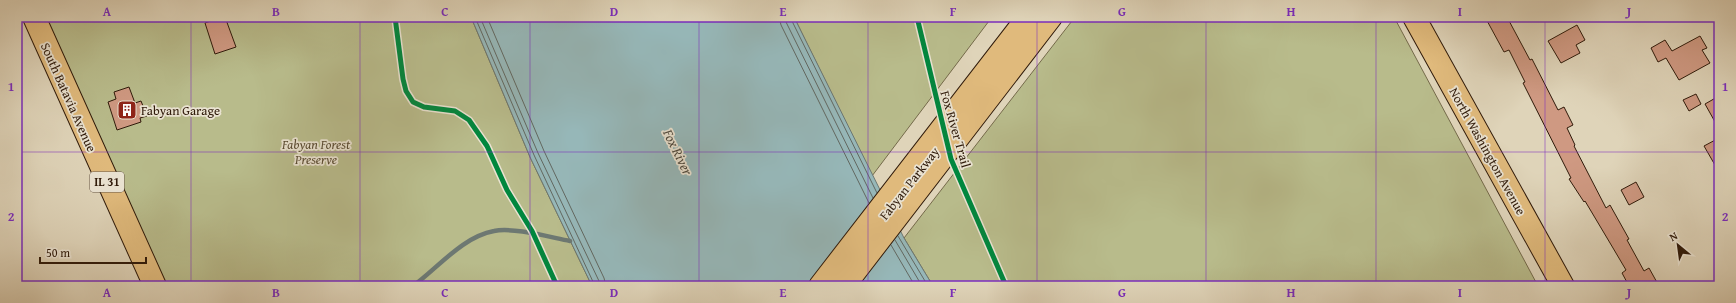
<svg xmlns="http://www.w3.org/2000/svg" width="1736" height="303" font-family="'Gentium Book Plus',serif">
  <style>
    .green { fill: #b8bb8b; stroke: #746a4a }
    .water { fill: #96b7b8; stroke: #6d7872 }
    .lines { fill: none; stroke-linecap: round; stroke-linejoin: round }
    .shore { stroke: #626861; stroke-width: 1 }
    .stream { stroke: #6d7872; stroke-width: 4.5 }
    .building { fill: #cf9982; stroke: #2f1a0a }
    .major-casing { stroke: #2f1a0a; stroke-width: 24 }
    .major { stroke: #e0ba7c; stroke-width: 22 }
    .cycleway-casing { stroke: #eae3d2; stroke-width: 8 }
    .cycleway { stroke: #00873e; stroke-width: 5 }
    .grid { fill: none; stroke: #7b2cbf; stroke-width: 1; stroke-opacity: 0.55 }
    .labels { text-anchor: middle; stroke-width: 3.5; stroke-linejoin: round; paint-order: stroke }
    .shield { fill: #eae3d2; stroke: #675646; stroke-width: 1 }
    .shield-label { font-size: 12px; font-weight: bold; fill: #2f1a0a }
    .street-label { font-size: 13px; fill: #2f1a0a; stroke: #eae3d2 }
    .poi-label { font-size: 13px; fill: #2f1a0a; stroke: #eae3d2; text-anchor: start }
    .park-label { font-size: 13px; font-style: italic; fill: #584a31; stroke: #eae3d2 }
    .water-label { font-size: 14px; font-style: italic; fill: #4e493e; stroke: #eae3d2 }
    .neatline { fill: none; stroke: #7b2cbf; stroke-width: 1.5 }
    .grid-label { font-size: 13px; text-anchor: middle; font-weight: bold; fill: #7b2cbf }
  </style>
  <rect width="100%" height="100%" fill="#dfd4b9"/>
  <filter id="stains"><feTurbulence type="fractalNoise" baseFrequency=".005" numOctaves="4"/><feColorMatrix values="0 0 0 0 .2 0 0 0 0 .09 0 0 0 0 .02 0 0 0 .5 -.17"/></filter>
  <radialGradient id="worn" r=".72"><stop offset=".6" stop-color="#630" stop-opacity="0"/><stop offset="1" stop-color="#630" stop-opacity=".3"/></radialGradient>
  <path class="green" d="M41,17H471L530,157L592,286H164Z
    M794,17H992L872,176Z
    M1075,17H1394L1538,286H933L904,238Z"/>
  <path class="water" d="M471,17H794L904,238L933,286H592L530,157Z"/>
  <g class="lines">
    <path class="shore" d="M475,17L534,155L595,286
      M480,17L538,153L599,281L600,286
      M487,17L544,151L604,278L606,286
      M779,17L781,25L869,203
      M785,17L786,22L873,198
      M790,17L877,193
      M898,236L928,286
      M895,240L922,286
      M891,245L915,286"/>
    <path class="stream" d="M413,286C438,268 462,237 494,231C513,227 549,237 570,241"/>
  </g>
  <path class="building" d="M222,17H225L236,47L215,54L205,23Z
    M1485,17H1507L1530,60L1532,59L1558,110L1564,107L1573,125L1567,128L1575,145L1574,146L1606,208L1610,205L1629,239L1627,240L1644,271L1649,268L1659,286H1629L1622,273L1626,270L1613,248L1585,201L1584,202L1569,179L1571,178L1523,83L1525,82L1509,50L1504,52Z
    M1577,25L1585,40L1576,45L1580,53L1561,63L1548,41Z
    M1700,36L1707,48L1702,50L1710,63L1679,80L1666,58L1658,62L1651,48L1665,40L1672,51Z
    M129,87L135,103L141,101L147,116L140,118L141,122L117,130L108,102L116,99L114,92Z
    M1696,94L1701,104L1689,111L1683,100Z
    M1719,96V129L1705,104Z
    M1719,138V172L1704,146Z
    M1636,182L1644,197L1629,205L1621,190Z"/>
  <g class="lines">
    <g class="major-casing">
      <path id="major" d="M34,17L155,286
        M1414,17L1563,286
        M820,286L1028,17
        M844,286L1051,17"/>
    </g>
    <use href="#major" class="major"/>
    <g class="cycleway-casing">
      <path id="cycleway" d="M395,17L403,79L406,91L413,102L424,107L455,111L469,120L487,146L507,190L532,231L557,286
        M917,17L951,159L1006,286"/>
    </g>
    <use href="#cycleway" class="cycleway"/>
  </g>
  <path class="grid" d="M191,17V286M360,17V286M530,17V286M699,17V286M868,17V286M1037,17V286M1206,17V286M1376,17V286M1545,17V286M17,152H1719"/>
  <defs>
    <g id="building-square" transform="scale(1)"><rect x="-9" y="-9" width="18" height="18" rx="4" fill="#8f2418" stroke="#eae3d2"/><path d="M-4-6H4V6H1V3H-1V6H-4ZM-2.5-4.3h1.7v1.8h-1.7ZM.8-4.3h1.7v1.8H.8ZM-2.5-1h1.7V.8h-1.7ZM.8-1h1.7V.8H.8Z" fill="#fff"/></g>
  </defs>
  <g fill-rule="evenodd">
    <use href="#building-square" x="127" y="110"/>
  </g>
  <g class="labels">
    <rect class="shield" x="90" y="172" width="34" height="20" rx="3"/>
    <g class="shield-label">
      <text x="107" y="186">IL 31</text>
    </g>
    <g class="street-label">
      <text transform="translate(69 97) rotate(66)" y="5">South Batavia Avenue</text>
      <text transform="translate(956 129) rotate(74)" y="5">Fox River Trail</text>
      <text transform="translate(1488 151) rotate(61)" y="5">North Washington Avenue</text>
      <text transform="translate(909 183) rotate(-52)" y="5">Fabyan Parkway</text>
    </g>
    <g class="poi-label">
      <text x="141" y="115">Fabyan Garage</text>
    </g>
    <g class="park-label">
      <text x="316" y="149">Fabyan Forest<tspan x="316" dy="15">Preserve</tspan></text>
    </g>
    <g class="water-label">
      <text transform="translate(678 152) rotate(64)" y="5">Fox River</text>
    </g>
  </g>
  <rect width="1736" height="303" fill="none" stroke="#dfd4b9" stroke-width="44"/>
  <g transform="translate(1678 245) rotate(331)" stroke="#eae3d2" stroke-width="3" paint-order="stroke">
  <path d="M0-3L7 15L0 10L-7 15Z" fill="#2f1a0a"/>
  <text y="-6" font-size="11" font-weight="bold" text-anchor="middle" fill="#2f1a0a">N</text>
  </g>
  <path d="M40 257v6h106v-6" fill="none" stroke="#2f1a0a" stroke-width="2"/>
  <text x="46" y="257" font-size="12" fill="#2f1a0a" stroke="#eae3d2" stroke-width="3" paint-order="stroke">50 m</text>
  <rect x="22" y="22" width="1692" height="259" class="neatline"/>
  <g class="grid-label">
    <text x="107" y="16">A</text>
    <text x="276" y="16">B</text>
    <text x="445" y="16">C</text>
    <text x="614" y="16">D</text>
    <text x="783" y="16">E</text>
    <text x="953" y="16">F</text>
    <text x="1122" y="16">G</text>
    <text x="1291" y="16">H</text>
    <text x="1460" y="16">I</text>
    <text x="1629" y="16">J</text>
    <text x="11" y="91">1</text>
    <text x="1725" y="91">1</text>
    <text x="11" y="221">2</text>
    <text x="1725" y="221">2</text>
    <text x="107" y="297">A</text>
    <text x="276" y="297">B</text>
    <text x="445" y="297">C</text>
    <text x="614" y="297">D</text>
    <text x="783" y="297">E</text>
    <text x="953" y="297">F</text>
    <text x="1122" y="297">G</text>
    <text x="1291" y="297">H</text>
    <text x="1460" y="297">I</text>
    <text x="1629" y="297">J</text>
  </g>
  <rect width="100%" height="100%" filter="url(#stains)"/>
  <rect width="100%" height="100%" fill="url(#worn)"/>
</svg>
